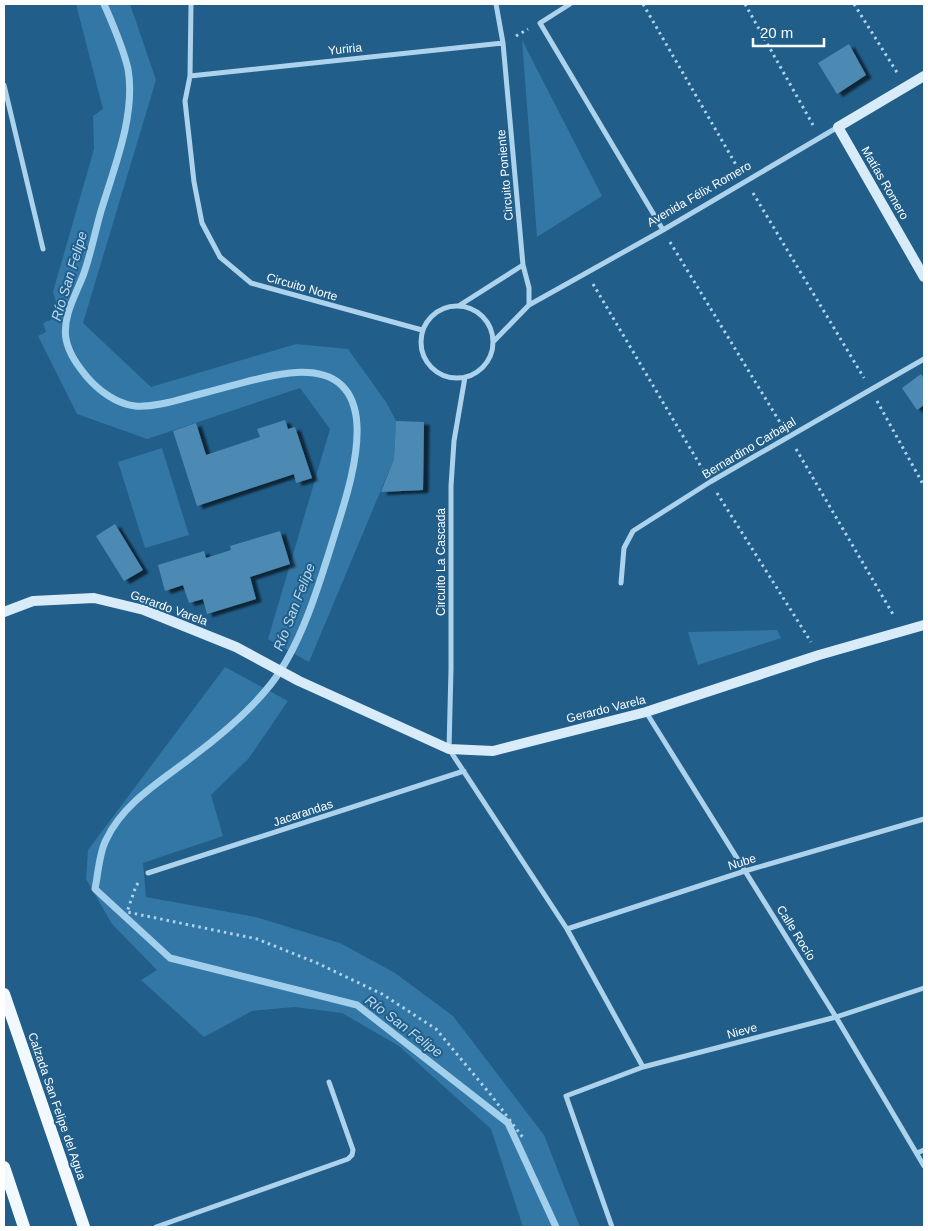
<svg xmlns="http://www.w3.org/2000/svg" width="928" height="1231" font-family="Arial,sans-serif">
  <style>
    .green { fill: #3277a5 }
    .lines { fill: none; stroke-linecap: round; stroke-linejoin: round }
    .stream { stroke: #a1cfec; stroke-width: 7 }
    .building { fill: #4e8ab3; filter: url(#shadow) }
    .path { stroke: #add2eb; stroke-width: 3; stroke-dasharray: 2.5 4; stroke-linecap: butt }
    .minor { stroke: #add2eb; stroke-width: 5 }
    .secondary { stroke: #d8ebf8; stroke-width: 10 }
    .primary { stroke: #f1f8fe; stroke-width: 12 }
    .labels { text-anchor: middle; stroke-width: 4; stroke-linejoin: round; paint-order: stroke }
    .street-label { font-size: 12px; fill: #fff; stroke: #215e8a }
    .water-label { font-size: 14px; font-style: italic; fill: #b9dbf2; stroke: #215e8a }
  </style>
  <defs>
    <filter id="shadow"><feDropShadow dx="5.5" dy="3" stdDeviation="1" flood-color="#0009"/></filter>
  </defs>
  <rect width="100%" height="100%" fill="#215e8a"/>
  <path class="green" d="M76,4H130L156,80L83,323L151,387L296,344L348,349L386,402L396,421L394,459L309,662L268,639L330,429L300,388L147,439L77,414L38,336L46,332L43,323L60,316L53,292L94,149L93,116L103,109Z
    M522,40L602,196L537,237Z
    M162,448L189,535L145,548L118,462Z
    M777,630L781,638L698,665L688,632Z
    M225,667L288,701L249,758L211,795L223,836L143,863L146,897L256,917L340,943L395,973L453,1016L544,1135L580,1227H523L491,1129L399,1046L342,1013L294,1007L252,1011L204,1037L141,980L157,970L112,924L86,879L88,850Z"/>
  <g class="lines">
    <path class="stream" d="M104,4C113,25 123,47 128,69C136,115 114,168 101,211C95,232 91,253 84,273C77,293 62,316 66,339C69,354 78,366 87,377C99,391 117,404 135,406C156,408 183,398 204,393C232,386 261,376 290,373C389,363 354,473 337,527C321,578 303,643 271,684C249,712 220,736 192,757C161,781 123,803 106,840C99,853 98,875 95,889L170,958L357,1005L508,1123L556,1227"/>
  </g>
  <path class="building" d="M849,44L866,75L837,94L818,63Z
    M921,374L924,379V405L917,410L902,388Z
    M285,420L288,429L295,427L312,478L296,483L294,474L197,506L173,431L196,423L206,455L260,437L257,429Z
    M396,421L424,422L423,490L381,492L394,459Z
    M115,524L143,570L124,581L96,536Z
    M280,531L290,564L250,577L256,599L207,614L203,599L189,603L183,585L165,591L158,565L204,551L206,558L231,550L230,546Z"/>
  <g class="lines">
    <path class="path" d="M643,4L739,170
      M745,4L813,125
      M854,4L898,74
      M516,36L528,29
      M753,193L864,378
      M670,242L781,424
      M593,284L703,470
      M877,401L924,486
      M796,449L894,616
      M717,493L811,642
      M138,883L136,886L127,912L257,939L317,963L382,994L436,1029L491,1095L524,1139"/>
    <path class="minor" d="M191,4L190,76L185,101L194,182L202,223L220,257L251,283L422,330
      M496,4L503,43L523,265L529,288V305
      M570,4L540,23L663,230
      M190,76L503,43
      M4,85L43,249
      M460,305L523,265
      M421 342a36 36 0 1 1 72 0a36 36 0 1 1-72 0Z
      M493,342L529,305L663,230L838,127
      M465,377L454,441L451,486V669L449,749L567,929L643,1067
      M621,583L624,548L633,531L710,482L924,359
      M646,712L836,1017L924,1166
      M148,873L464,771
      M567,929L745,871L924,819
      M917,1153L924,1150
      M156,1227L348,1159L352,1155L353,1150L329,1082
      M612,1227L566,1096L643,1067L836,1017L924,988"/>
    <path class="secondary" d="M924,76L838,127L924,277
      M4,612L33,601L94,598L144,610L236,647L299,681L449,749L493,751L646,712L819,655L924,625"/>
    <path class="primary" d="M4,994L84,1227
      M4,1167L24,1227"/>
  </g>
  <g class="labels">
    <g class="street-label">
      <text transform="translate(345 49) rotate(-6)" y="4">Yuriria</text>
      <text transform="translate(505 175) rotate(-95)" y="4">Circuito Poniente</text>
      <text transform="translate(885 183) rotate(60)" y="4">Matías Romero</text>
      <text transform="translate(699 194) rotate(-30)" y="4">Avenida Félix Romero</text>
      <text transform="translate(302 287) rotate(16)" y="4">Circuito Norte</text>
      <text transform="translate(749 448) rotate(-31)" y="4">Bernardino Carbajal</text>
      <text transform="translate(441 562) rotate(-90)" y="4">Circuito La Cascada</text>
      <text transform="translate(169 608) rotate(20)" y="4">Gerardo Varela</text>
      <text transform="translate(606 709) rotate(-14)" y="4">Gerardo Varela</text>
      <text transform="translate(303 813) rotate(-18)" y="4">Jacarandas</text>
      <text transform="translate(742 862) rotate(-17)" y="4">Nube</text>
      <text transform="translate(796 933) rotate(58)" y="4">Calle Rocío</text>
      <text transform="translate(742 1031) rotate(-15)" y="4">Nieve</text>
      <text transform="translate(57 1106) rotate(71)" y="4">Calzada San Felipe del Agua</text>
    </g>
    <g class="water-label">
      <text transform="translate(69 276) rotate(-73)" y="5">Río San Felipe</text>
      <text transform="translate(294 607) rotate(-69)" y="5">Río San Felipe</text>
      <text transform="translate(404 1026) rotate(37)" y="5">Río San Felipe</text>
    </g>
  </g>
  <rect width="928" height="1231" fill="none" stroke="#ffffff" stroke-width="10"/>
  <path d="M753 38v8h71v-8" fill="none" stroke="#ffffff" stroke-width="2.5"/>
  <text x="760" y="38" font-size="15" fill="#ffffff" stroke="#215e8a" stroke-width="4" paint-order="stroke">20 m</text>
</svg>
